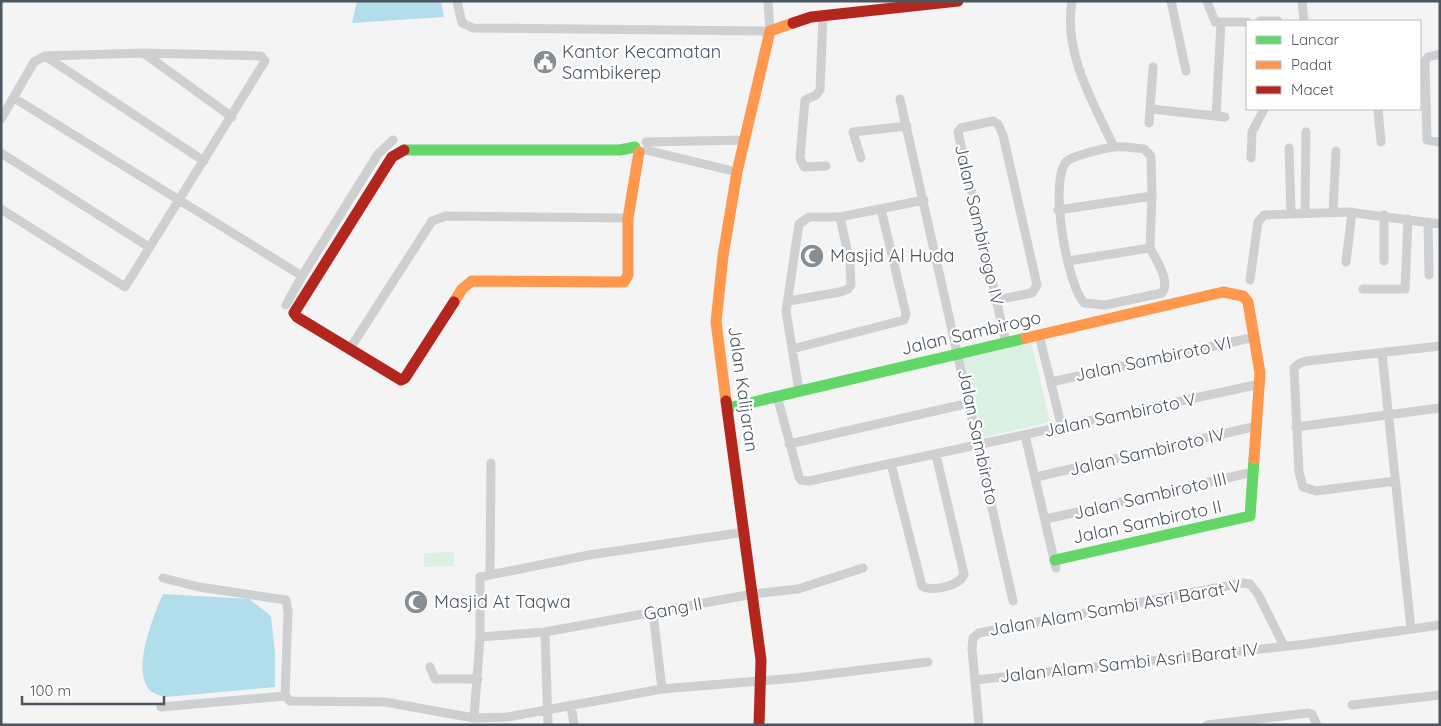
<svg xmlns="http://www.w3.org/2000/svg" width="1441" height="726" font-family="Quicksand,sans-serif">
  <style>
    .green { fill: #dbf1e4 }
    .water { fill: #b2ddeb }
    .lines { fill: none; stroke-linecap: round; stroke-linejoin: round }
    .street { stroke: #cecfd1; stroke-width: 9 }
    .fast { stroke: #63d668; stroke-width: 11 }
    .slow { stroke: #ff974d; stroke-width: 11 }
    .jam { stroke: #b3261e; stroke-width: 11 }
    .labels { text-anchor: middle; stroke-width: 4.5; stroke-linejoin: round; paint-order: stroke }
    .poi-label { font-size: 18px; fill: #4b555f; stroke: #fff; text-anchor: start }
    .street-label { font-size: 18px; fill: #4b555f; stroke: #fff }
  </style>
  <rect width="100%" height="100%" fill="#f4f4f4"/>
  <path class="green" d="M1030,337L1050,422L978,439L958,354Z
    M454,552V566L424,567V553Z"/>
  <path class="water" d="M357,1H441L444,17L352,23Z
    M163,594L249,599L271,616L275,653V687L166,697C162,696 155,694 152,692C129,674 154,615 163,594Z"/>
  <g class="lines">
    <path class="street" d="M457,1L462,23L473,28L770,31L768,1
      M1072,1C1063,53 1093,102 1114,147
      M1171,1L1186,71
      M1207,1L1215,22H1247
      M1302,1L1304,21
      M823,15L820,90L816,95L805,100L800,158L804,167L826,166
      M1260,21H1278
      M145,54L232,117
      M1440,54L1428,57L1425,61L1427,140L1440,142
      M45,56L204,161
      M14,98L302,276L378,154L393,140
      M900,99L1013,601
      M1151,109L1225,117
      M1378,109L1381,142
      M1216,116L1221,23
      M1,119L34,62L45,56L144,53L261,56L265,61L125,287L1,209
      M1149,123L1153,67
      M646,142L744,140
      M1289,148L1291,213
      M646,150L737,172
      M1,153L149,247
      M861,158L853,132L907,126
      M1251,158L1252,132L1264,109
      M1058,210L1152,196L1151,156L1144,149C1134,148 1123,146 1114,147C1105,148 1071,156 1066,162C1049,183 1067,284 1084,303L1105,305L1162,293C1171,281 1156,260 1150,248
      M1333,212L1336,151
      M1305,213L1306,132
      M1428,222L1429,275
      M1068,261L1150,248L1152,196
      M1384,261V215
      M1346,262L1352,212
      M1250,280L1258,222L1264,215L1347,212L1440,224
      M1363,289H1405L1408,219
      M996,300L1032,293L1037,285L1003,135L998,124L993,121L961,128L958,132L1006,343
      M789,301L840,292L848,289L851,285L850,263L840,217
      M286,305L302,276
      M1039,335L1062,428
      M792,349L904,320L906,314L881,209
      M349,350L432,221L446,216L628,218
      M1382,353L1411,629
      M1051,382L1255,337
      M799,391L786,311L799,224L809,217H840L924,200
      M777,396L799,477L801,480L809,481L1260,384
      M1296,427L1440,408
      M1025,435L1056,568
      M789,444L970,403
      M891,464L922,586C932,592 960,586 964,574L936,455
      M1036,477L1257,426
      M1395,481L1316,491L1303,487L1299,472L1294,368L1300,363L1307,361L1440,346
      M1046,519L1253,472
      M490,575L491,463
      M163,578L199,587L286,600L288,612L285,696L290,701L385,702L474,718L507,717L662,689L796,678L928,662
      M653,613L662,689
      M545,632L548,725
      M480,637L545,632L753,594L798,589L863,568
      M430,667L435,679H478
      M975,680L1307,644L1440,625
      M571,705L574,725
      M1352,705L1440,695
      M161,707L285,696
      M474,718L480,637V577L589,555L745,532
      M979,725L972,649L973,638L979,633L1242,583L1250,584L1258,594L1284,646
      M1207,725L1308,713L1312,714L1317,725"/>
    <path class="fast" d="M404,150H620L635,147
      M728,408L1026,338
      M1055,560L1250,516L1254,459"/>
    <path class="slow" d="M454,302L462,289L472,281L624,282L628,275V218L639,152
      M1026,338L1223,292L1243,296L1248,302L1260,373L1254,459
      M726,401L716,322L723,256L737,172L770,31L793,23"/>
    <path class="jam" d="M793,23L811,17L958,1
      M404,150L392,157L294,313L297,317L401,380L405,378L454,302
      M726,401L761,660L759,725"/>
  </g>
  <defs>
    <g id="civic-disc" transform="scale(1.25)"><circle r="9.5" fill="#868d93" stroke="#fff"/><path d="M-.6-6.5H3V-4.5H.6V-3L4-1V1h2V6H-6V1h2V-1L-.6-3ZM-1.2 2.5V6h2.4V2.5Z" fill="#fff"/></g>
    <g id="mosque-disc" transform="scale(1.25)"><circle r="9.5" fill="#868d93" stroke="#fff"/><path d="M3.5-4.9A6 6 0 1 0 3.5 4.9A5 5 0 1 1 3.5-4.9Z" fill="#fff"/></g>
  </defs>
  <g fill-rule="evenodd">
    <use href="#civic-disc" x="545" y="62"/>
    <use href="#mosque-disc" x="812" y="256"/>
    <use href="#mosque-disc" x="416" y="602"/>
  </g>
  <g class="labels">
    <g class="poi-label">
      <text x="562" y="58">Kantor Kecamatan<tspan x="562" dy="21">Sambikerep</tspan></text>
      <text x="830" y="262">Masjid Al Huda</text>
      <text x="434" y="608">Masjid At Taqwa</text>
    </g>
    <g class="street-label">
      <text transform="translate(979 225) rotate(77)" y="6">Jalan Sambirogo IV</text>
      <text transform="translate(971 333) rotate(-13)" y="6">Jalan Sambirogo</text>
      <text transform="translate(1153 359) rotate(-12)" y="6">Jalan Sambiroto VI</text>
      <text transform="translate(743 389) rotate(82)" y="6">Jalan Kalijaran</text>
      <text transform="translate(1120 415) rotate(-12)" y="6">Jalan Sambiroto V</text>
      <text transform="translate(978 437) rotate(78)" y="6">Jalan Sambiroto</text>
      <text transform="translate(1147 452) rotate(-13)" y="6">Jalan Sambiroto IV</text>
      <text transform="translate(1150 496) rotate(-13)" y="6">Jalan Sambiroto III</text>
      <text transform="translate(1147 522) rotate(-12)" y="6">Jalan Sambiroto II</text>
      <text transform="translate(1115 608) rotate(-10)" y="6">Jalan Alam Sambi Asri Barat V</text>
      <text transform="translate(673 609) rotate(-11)" y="6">Gang II</text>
      <text transform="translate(1129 663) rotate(-6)" y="6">Jalan Alam Sambi Asri Barat IV</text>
    </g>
  </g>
  <rect width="1441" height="726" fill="none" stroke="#4b555f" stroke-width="5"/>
  <rect x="1246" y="20" width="175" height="90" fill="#ffffff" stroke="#b7bbbf"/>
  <rect x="1256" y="36" width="25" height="8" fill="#63d668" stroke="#b7bbbf"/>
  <text x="1291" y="45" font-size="15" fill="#4b555f">Lancar</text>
  <rect x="1256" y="61" width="25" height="8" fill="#ff974d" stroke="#b7bbbf"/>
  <text x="1291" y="70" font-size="15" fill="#4b555f">Padat</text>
  <rect x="1256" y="86" width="25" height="8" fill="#b3261e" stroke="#b7bbbf"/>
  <text x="1291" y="95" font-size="15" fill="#4b555f">Macet</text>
  <path d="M22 696v8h142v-8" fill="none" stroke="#4b555f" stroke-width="2.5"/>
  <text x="30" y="696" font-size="15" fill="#4b555f" stroke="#ffffff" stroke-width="4" paint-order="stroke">100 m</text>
</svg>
